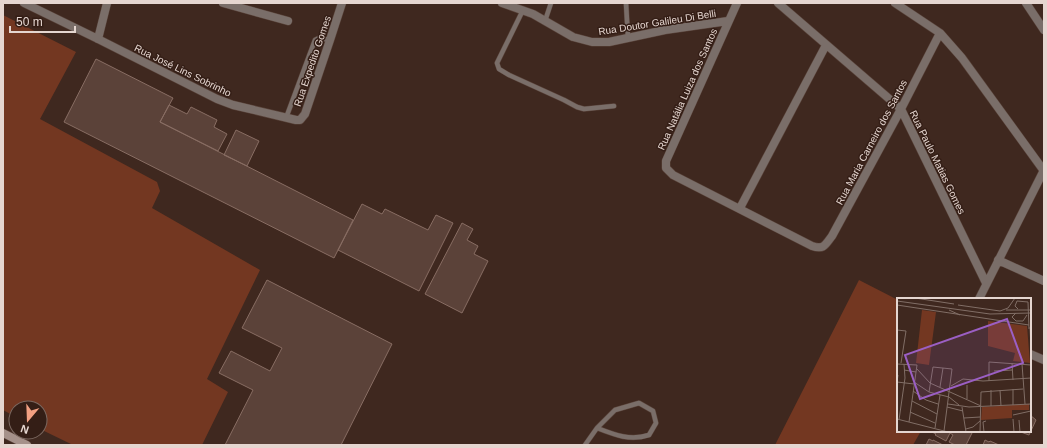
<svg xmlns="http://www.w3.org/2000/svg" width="1047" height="448" font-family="Helvetica,sans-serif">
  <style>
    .green { fill: #733721 }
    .building { fill: #5b4239; stroke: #886d63 }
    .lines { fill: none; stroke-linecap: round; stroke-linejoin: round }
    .lane-casing { stroke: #5a443b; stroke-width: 5.5 }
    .street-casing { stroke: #5a443b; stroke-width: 9 }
    .secondary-casing { stroke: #5a443b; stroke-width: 9 }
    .lane { stroke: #7a6e69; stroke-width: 4.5 }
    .street { stroke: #7a6e69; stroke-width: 8 }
    .secondary { stroke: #a5918a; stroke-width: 8 }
    .labels { text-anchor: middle; stroke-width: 3; stroke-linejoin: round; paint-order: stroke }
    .street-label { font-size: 10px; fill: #e5d6d0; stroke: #341e16 }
    .inset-road { fill: none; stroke: #816e66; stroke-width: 1 }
    .view { fill: #9b5fc4; fill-opacity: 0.15; stroke: #9b5fc4; stroke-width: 2 }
    .inset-edge { fill: none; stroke: #e5d6d0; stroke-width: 2 }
  </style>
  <rect width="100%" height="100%" fill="#3f281f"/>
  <path class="green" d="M3,15L76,52L40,119L157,182L160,191L152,208L260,270L207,379L228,392L202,445H73L40,429V408H16V417L3,410Z
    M859,280L898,300V431H921L913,445H775Z"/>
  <path class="building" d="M96,59L173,98L160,122L353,220L334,258L64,122Z
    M169,105L187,114L191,107L217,120L214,127L227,134L218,151L160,122Z
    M236,130L259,141L247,166L224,155Z
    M362,204L382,214L385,209L428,230L436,215L453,223L419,291L338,250Z
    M462,223L473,229L467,240L478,246L474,254L488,261L462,313L425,294Z
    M267,280L392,344L341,445H225L253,390L219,373L231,351L270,371L282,348L242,328Z
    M1030,415L1036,420L1029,435L1018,431H1030Z
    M932,431H968L972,433L966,445H955L949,442L953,435L950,433L946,441L935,435L936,434L932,432Z
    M929,439L933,441V440L943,445H926Z
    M985,440L989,442L990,441L999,445H983Z"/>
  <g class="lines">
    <g class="lane-casing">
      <path id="lane" d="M626,3L628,38
        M523,10L497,63L499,69L509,75L564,100L577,107L584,109L614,106
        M545,21L551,3
        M286,118L315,40L319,38L330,40
        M585,445L597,428L615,410L639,403L653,411L656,423L649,435C630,441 615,435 597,428"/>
    </g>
    <g class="street-casing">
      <path id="street" d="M24,3L98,39L217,99L233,105L296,120H300L305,114L330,40L342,3
        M223,3L288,21
        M502,3L533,14L573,37L592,42H609L665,30L728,21
        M737,3L666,161V168L673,175L812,246C824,250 825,245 832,236L901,109L940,33
        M778,3L901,109L986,283
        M895,3L940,33L962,58L1044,171
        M1026,3L1044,30
        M98,39L107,3
        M740,208L826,45
        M998,260L1044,281
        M979,299L1044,170
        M1030,354L1044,360"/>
    </g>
    <g class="secondary-casing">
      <path id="secondary" d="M3,433L27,445"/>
    </g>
    <use href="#lane" class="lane"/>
    <use href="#street" class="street"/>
    <use href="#secondary" class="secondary"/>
  </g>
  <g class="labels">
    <g class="street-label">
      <text transform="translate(657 22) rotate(-9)" y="4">Rua Doutor Galileu Di Belli</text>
      <text transform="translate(312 61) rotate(-71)" y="4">Rua Expedito Gomes</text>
      <text transform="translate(183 70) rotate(26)" y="4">Rua José Lins Sobrinho</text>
      <text transform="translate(687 89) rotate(-66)" y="4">Rua Natália Luiza dos Santos</text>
      <text transform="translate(871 142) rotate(-62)" y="4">Rua Maria Carneiro dos Santos</text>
      <text transform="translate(938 162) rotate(64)" y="4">Rua Paulo Matias Gomes</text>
    </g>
  </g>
  <g transform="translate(897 298)">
    <rect width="134" height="134" fill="#3f281f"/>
    <path d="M25,12L39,14L32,67L19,65ZM91,23L130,28L133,65L116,63L118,55L91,48ZM132,106V112H115V120L84,122L85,109Z" fill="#733721"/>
    <path class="inset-road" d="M18,0L57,6M0,3L93,16L134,15M0,7L132,27M61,7L103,13L111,10L118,0M121,11L118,8L120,3L131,4L132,31M52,12L63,17M109,12H134M119,15L115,19L119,23H126L130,17M133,29L134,51M0,32L9,33L4,65M115,65L116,82M0,66L20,67L12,124M125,66L128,106M20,71L33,85L84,108M7,72L19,74M97,73L115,72M1,77L0,84L17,86M92,83V64L134,67M17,84L32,94L52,99L62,107M70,87V101M54,88L66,81L86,83L134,80M43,89L46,70M116,91V107M94,92V108M103,92L104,108M16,93L29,102L41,106M32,94L36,69L55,71L47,133M15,103L40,116M51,106L72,109L134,106M50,109L66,113M65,109L69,134M13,114L38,125M116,117L134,113M67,120L83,119M0,121L51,134M116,121L117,134M2,122L8,80L7,66M122,122L123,134M38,130L43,97M69,131L76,129L83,123M83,134L84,94L126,91M87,134L86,124L89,123"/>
    <path class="view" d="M110,21L126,65L23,101L8,57Z"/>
    <rect width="134" height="134" class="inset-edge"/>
  </g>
  <rect width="1047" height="448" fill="none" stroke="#e5d6d0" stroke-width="8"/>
  <g transform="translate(28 420) rotate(199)"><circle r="19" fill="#341e16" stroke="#7b6860"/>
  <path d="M0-3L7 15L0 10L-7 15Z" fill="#f3a082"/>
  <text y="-6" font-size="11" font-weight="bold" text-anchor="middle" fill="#e5d6d0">N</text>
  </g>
  <path d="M10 26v6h65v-6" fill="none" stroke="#e5d6d0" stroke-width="2"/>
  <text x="16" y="26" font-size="12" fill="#e5d6d0" stroke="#341e16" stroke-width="3" paint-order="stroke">50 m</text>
</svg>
